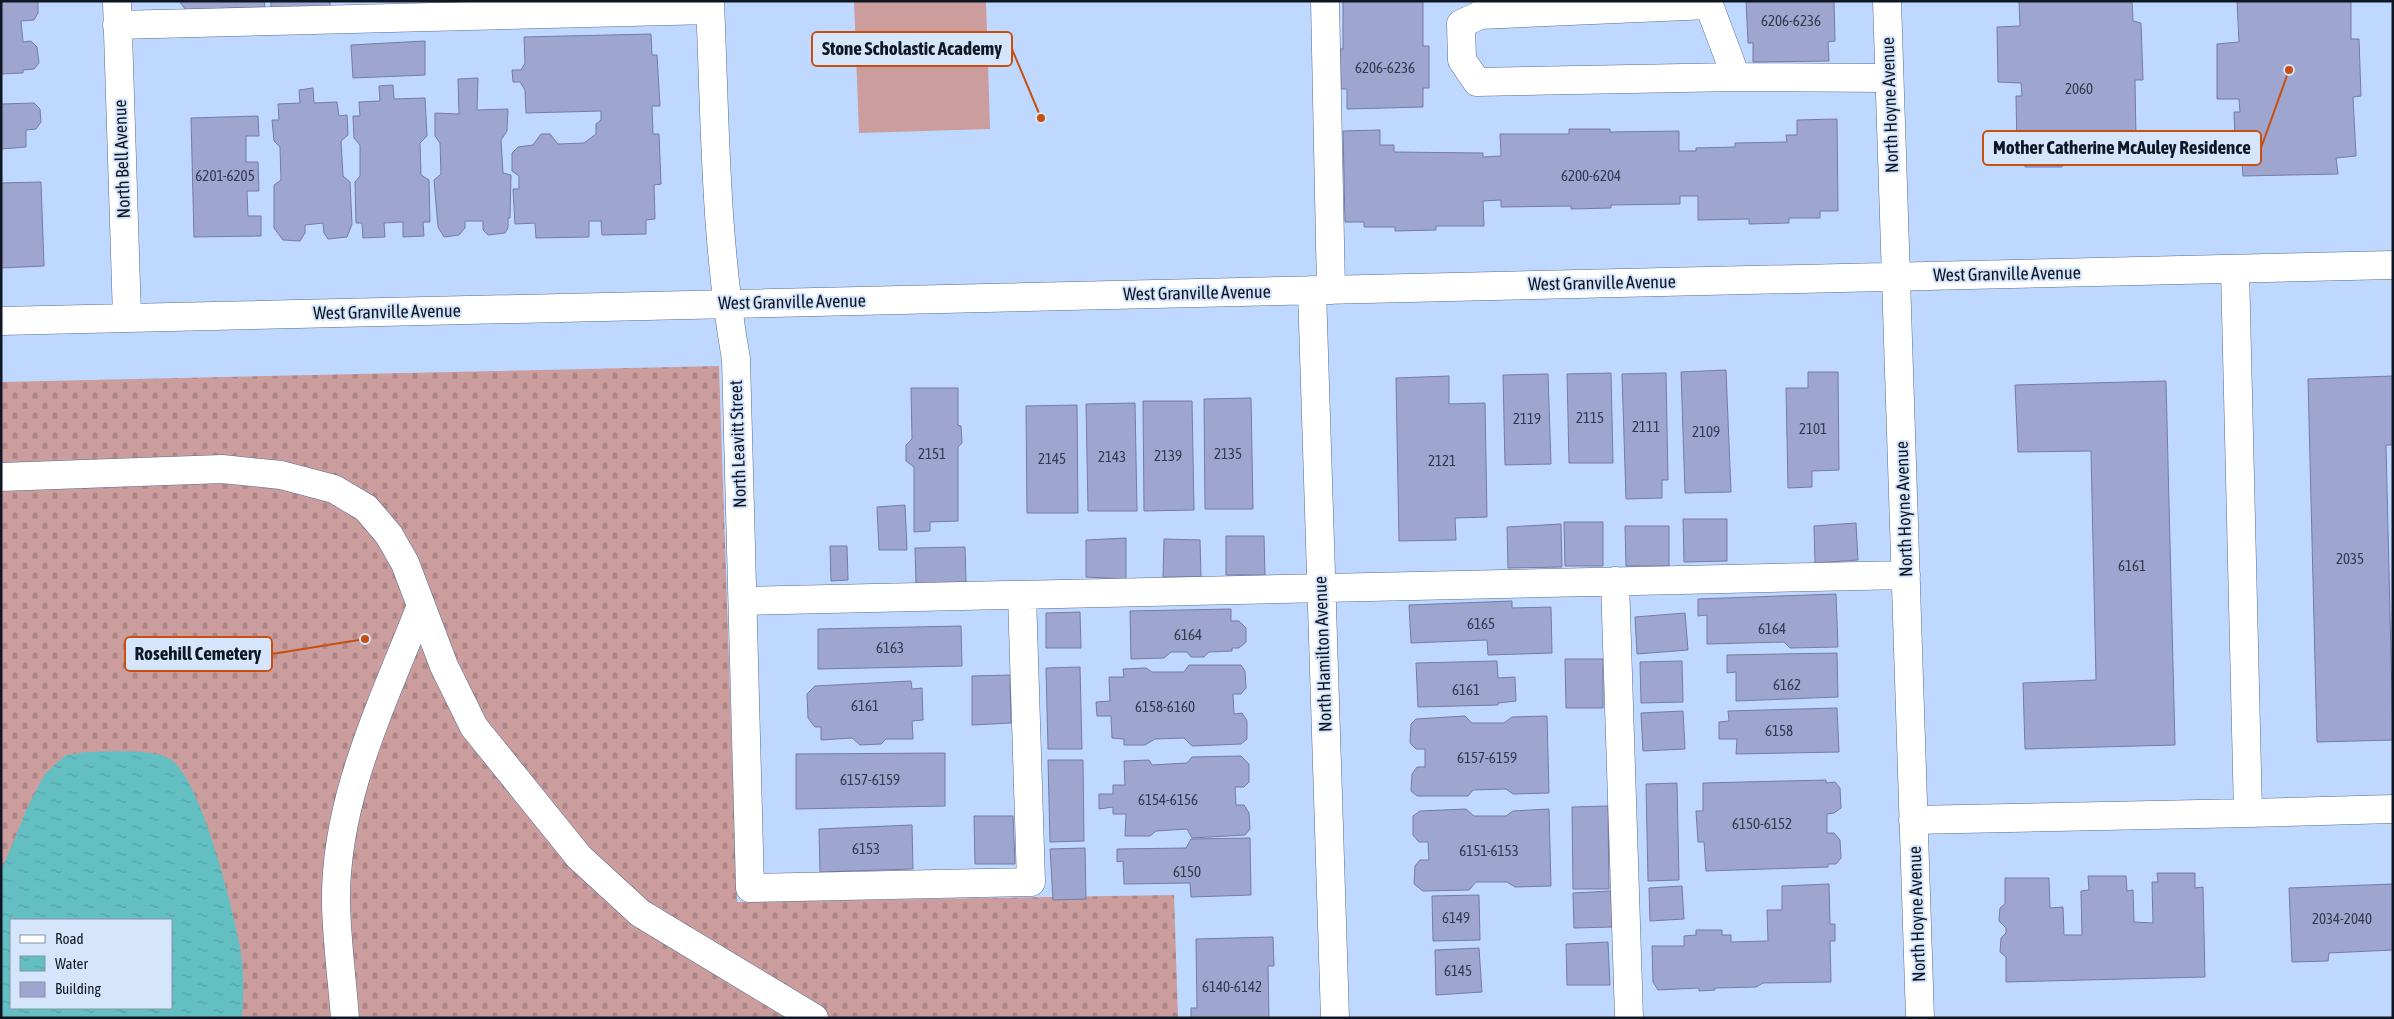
<svg xmlns="http://www.w3.org/2000/svg" width="2394" height="1019" font-family="'Asap Condensed',sans-serif">
  <style>
    .cemetery { fill: url(#cemetery-stones); fill-rule: evenodd }
    .pitch { fill: #cc9d9d }
    .water { fill: url(#water-ripples); fill-rule: evenodd }
    .building { fill: #9ea5ce; stroke: #767ba3 }
    .lines { fill: none; stroke-linecap: round; stroke-linejoin: round }
    .minor-casing { stroke: #566c8e; stroke-width: 29 }
    .minor { stroke: #fff; stroke-width: 28 }
    .labels { text-anchor: middle; stroke-width: 4; stroke-linejoin: round; paint-order: stroke }
    .number-label { font-size: 15px; fill: #333a4f }
    .street-label { font-size: 18px; fill: #0f1725; stroke: #d5e5fc }
    .leader { fill: none; stroke: #c74f10; stroke-width: 2 }
    .callout-dot { fill: #c74f10; stroke: #d5e5fc; stroke-width: 2 }
    .callout { fill: #d5e5fc; stroke: #c74f10; stroke-width: 2 }
    .callout-label { font-size: 19px; text-anchor: middle; font-weight: bold; fill: #0f1725 }
  </style>
  <defs>
    <pattern id="cemetery-stones" width="16" height="16" patternUnits="userSpaceOnUse" patternTransform="scale(1.25)"><rect width="16" height="16" fill="#cc9d9d"/><path d="M2 7V4a2 2 0 0 1 4 0v3zM10 15v-3a2 2 0 0 1 4 0v3z" fill="#ae8687"/></pattern>
    <pattern id="water-ripples" width="26" height="14" patternUnits="userSpaceOnUse" patternTransform="scale(1.25)"><rect width="26" height="14" fill="#63bfc2"/><path d="M2 4q2-2 4 0t4 0M15 11q2-2 4 0t4 0" fill="none" stroke="#55a3a7"/></pattern>
  </defs>
  <rect width="100%" height="100%" fill="#bfd8ff"/>
  <path class="cemetery" d="M719,366L737,902L1174,895L1178,1018H1V382ZM11,920H171V1008H11Z"/>
  <path class="pitch" d="M854,1H986L990,129L859,133Z"/>
  <path class="water" d="M87,752C107,752 152,748 170,759C200,777 232,905 239,942C244,965 244,994 242,1018H1V871L29,804L45,774L66,755ZM11,920H171V1008H11Z"/>
  <path class="building" d="M1,1H38V13L34,20L21,21L23,42L31,41L37,47L39,63L34,69L23,70V73L1,74Z
    M179,1H264L265,7L186,10Z
    M271,1H330V10L271,11Z
    M1343,1H1423V46H1429V88H1423V107L1347,109V89H1341L1340,49H1343Z
    M1746,1H1834L1835,41L1828,42L1829,61L1753,62V43H1748Z
    M2019,1H2132L2133,21L2141,23L2143,80H2135L2136,140H2113V160H2082L2081,163H2062V167H2025L2024,147H2017L2016,96H2022L2021,83L1998,82L1997,27L2020,26Z
    M2237,1H2351V39H2359L2361,96L2353,97L2356,156L2336,158L2338,174L2243,176L2242,162H2236L2234,112H2240L2239,99H2217V44L2239,42Z
    M651,34L652,55H657L660,106H652L653,134H659L661,184L654,185L655,219L646,220V234L602,235L601,221H589V237L536,238L535,223L515,224L513,189H519V176L512,171V153L518,147L533,145L541,134H550L558,144L584,143L596,134V124L601,120V111L526,113L525,90L520,82H513L512,70H521L525,63L524,37Z
    M425,41V75L353,78L351,45Z
    M478,78L477,110L508,109L507,131L501,140L503,173L511,175L510,218H508V228L505,233L488,235L483,230V221H465V228L459,235L444,237L438,227L434,180L441,174L440,143L435,136V113L459,114L458,79Z
    M393,85L394,99L425,98L427,136L420,143L421,175L429,180L430,222H423L424,236L403,237V222L384,223L385,237L363,238L362,223H356L355,182L360,176V145L354,138L353,116H360L359,102L380,101L379,86Z
    M313,88L314,103L337,102L339,116L347,115L348,135L341,141L343,176L350,182L352,224L347,237L328,239L324,233L323,223L305,225V233L300,241L283,240L274,228V185L281,180L280,147L274,141L272,120H279L278,104L300,103L299,90Z
    M34,103L40,109L41,122L36,129L26,130V147L1,149V104Z
    M258,116L259,136H246V162H258L259,191H247L248,216H261V236L194,237L191,118Z
    M1837,119L1838,211H1820V218H1789V223L1749,224V219L1698,220V196H1680V204L1611,205V208L1571,209V206L1501,207V200L1483,201L1484,226H1436V230L1395,231V227H1364V222H1345L1343,131L1380,130V145H1394V152L1483,153V157L1501,156L1500,134H1569V129H1610V132L1679,131V151H1696V148L1735,147V143L1787,142L1786,135H1797V120Z
    M41,182L44,266L1,268V183Z
    M1726,370L1731,492L1685,493L1681,372Z
    M1808,372H1838L1839,470L1812,471V487L1788,488L1786,388H1808Z
    M1611,373L1613,463H1569L1567,374Z
    M1666,373L1668,480H1662V498L1626,499L1622,374Z
    M1548,374L1551,464L1505,465L1503,375Z
    M1449,376V404L1485,403L1487,517L1455,518L1456,540L1399,541L1396,378Z
    M2393,376V445H2386L2393,740L2317,742L2308,379Z
    M2166,381L2175,745L2025,749L2023,683L2096,680L2091,451L2018,452L2015,385Z
    M911,388H958V425L961,426L962,443L958,447V521L930,522V531L914,532V467L906,461V445L912,439Z
    M1251,398L1253,509H1205L1204,399Z
    M1143,401H1192L1194,510L1144,511Z
    M1135,403L1137,511H1088L1086,404Z
    M1077,405L1078,513H1027L1026,406Z
    M905,505L907,550H879L877,507Z
    M1683,519H1727V561L1684,562Z
    M1564,522H1603V566H1565Z
    M1856,523L1858,560L1815,563L1814,526Z
    M1561,524L1562,567L1508,568L1507,527Z
    M1625,526H1669V566H1626Z
    M1226,536H1264L1265,575H1226Z
    M1126,538V579L1086,577V540Z
    M1164,539L1200,540L1201,577H1163Z
    M830,546H847L848,580L831,581Z
    M965,547L966,582L916,584L915,548Z
    M1836,594L1838,647L1790,648L1784,642L1707,644V615L1698,616V599Z
    M1512,601V608L1551,607L1552,653L1488,655L1487,640L1411,643L1409,605Z
    M1231,609V621H1239L1246,628V642L1239,648H1232V651L1209,652L1204,657H1191L1187,652H1171L1164,658L1131,659L1130,611Z
    M1080,612L1081,648H1046V613Z
    M1685,613L1688,650L1637,654L1635,617Z
    M961,626L962,666L818,669V629Z
    M1837,653L1838,697L1736,701V672L1727,673V655Z
    M1565,659H1603V708H1566Z
    M1497,661L1498,678L1515,677L1516,701L1498,703V705L1418,707L1416,663Z
    M1682,661L1683,702L1641,703L1640,662Z
    M1189,665H1241L1245,671L1246,688L1241,694H1233L1234,714L1242,713L1247,721V739L1241,744L1192,746L1184,738L1155,739L1145,745H1124V739L1112,738L1111,716H1097L1096,702L1110,701L1109,677H1124L1123,669L1146,668L1152,672H1184Z
    M1080,667L1082,749H1048L1046,668Z
    M1010,675L1011,723L972,725V676Z
    M911,681L912,689L922,688L923,720L912,721L913,739H886L881,744L860,745L852,738L821,740V727H815L808,718L807,694L815,686Z
    M1837,708L1839,752L1736,754L1737,739H1719V722L1729,721L1728,711Z
    M1683,711L1685,749L1643,751L1641,713Z
    M1465,716L1472,723H1504L1512,717L1547,716L1549,793L1513,794L1506,789L1473,790L1468,796H1417L1411,791L1412,774L1417,767H1425V749H1416L1410,743L1411,724L1416,719Z
    M945,753V806L796,809V754Z
    M1241,756L1249,764V782L1244,787H1235L1236,805H1244L1249,813L1250,829L1245,835L1192,838L1187,829L1156,831L1150,836H1125L1126,814H1113V807L1099,809V794H1113V785H1125L1124,761L1149,760L1152,765L1187,763L1192,757Z
    M1048,760H1083L1084,841L1050,842Z
    M1826,780V783L1835,782L1840,788L1841,808L1834,813L1827,814V833H1834L1840,840L1841,858L1836,864H1828V867L1706,871L1704,842H1698L1696,811H1703V783Z
    M1677,783L1679,880L1648,881L1646,784Z
    M1608,806L1609,889H1573L1572,807Z
    M1466,809L1474,816H1506L1513,811L1549,809L1551,886L1515,887L1507,882H1476L1469,890L1423,891L1414,884L1415,866L1420,860H1429L1428,842H1419L1413,835V816L1420,811Z
    M974,816H1013L1015,864H975Z
    M912,825L913,869L820,872L819,829Z
    M1250,838L1251,895L1191,897L1190,883L1124,884L1123,861L1117,862V849L1186,848L1191,839Z
    M1085,848L1086,899L1053,900L1050,849Z
    M2157,873H2195V888L2203,887L2205,977L2006,982V957L2000,952L2001,938L2006,933V928L1999,921L2000,908L2005,904V878H2049L2050,908L2063,907L2064,935H2082L2081,891L2089,890L2088,876H2126L2127,891L2133,890L2134,922L2153,923L2152,882H2158Z
    M1829,884L1830,924H1835V941H1830L1831,982L1763,983L1756,987L1715,988V990L1699,991V988L1658,990L1653,982L1652,946H1684V936L1696,935V930H1722V935H1731V942L1768,941L1767,910H1782V886Z
    M2393,884V950L2329,953L2328,961L2292,962L2289,888Z
    M1682,886L1684,919L1650,921L1649,888Z
    M1611,891L1612,927L1574,928L1573,893Z
    M1479,895L1480,940L1433,941L1432,896Z
    M1273,937L1274,966H1268L1269,1018H1191V1008H1197L1196,939Z
    M1608,942L1610,985H1567L1566,944Z
    M1479,948L1482,992L1436,995L1435,950Z"/>
  <g class="lines">
    <g class="minor-casing">
      <path id="minor" d="M117,1L127,317
        M710,1C715,121 715,241 736,359L750,888L1031,882L1022,595
        M1325,1L1331,290
        M1887,1L1920,1018
        M117,25L710,10
        M1736,77L1709,5L1480,15L1461,24L1462,60L1477,82L1736,77L1889,78
        M1312,290L1335,1018
        M1,321L2393,265
        M1,477L222,469L281,475L334,489L366,508L389,535L405,563L444,666L474,727L579,857L640,913L814,1018
        M1615,581L1629,1018
        M743,601L1906,575
        M2248,813L2393,809
        M1913,820L2248,813L2235,269
        M345,1018C342,980 337,942 336,905C334,800 383,703 420,608"/>
    </g>
    <use href="#minor" class="minor"/>
  </g>
  <g class="labels">
    <g class="number-label">
      <text x="1791" y="26">6206-6236</text>
      <text x="1385" y="73">6206-6236</text>
      <text x="2079" y="94">2060</text>
      <text x="225" y="181">6201-6205</text>
      <text x="1591" y="181">6200-6204</text>
      <text x="1590" y="423">2115</text>
      <text x="1527" y="424">2119</text>
      <text x="1646" y="432">2111</text>
      <text x="1813" y="434">2101</text>
      <text x="1706" y="437">2109</text>
      <text x="932" y="459">2151</text>
      <text x="1228" y="459">2135</text>
      <text x="1168" y="461">2139</text>
      <text x="1112" y="462">2143</text>
      <text x="1052" y="464">2145</text>
      <text x="1442" y="466">2121</text>
      <text x="2350" y="564">2035</text>
      <text x="2132" y="571">6161</text>
      <text x="1481" y="629">6165</text>
      <text x="1772" y="634">6164</text>
      <text x="1188" y="640">6164</text>
      <text x="890" y="653">6163</text>
      <text x="1787" y="690">6162</text>
      <text x="1466" y="695">6161</text>
      <text x="865" y="711">6161</text>
      <text x="1165" y="712">6158-6160</text>
      <text x="1779" y="736">6158</text>
      <text x="1487" y="763">6157-6159</text>
      <text x="870" y="785">6157-6159</text>
      <text x="1168" y="805">6154-6156</text>
      <text x="1762" y="829">6150-6152</text>
      <text x="866" y="854">6153</text>
      <text x="1489" y="856">6151-6153</text>
      <text x="1187" y="877">6150</text>
      <text x="1456" y="923">6149</text>
      <text x="2342" y="924">2034-2040</text>
      <text x="1458" y="976">6145</text>
      <text x="1232" y="992">6140-6142</text>
    </g>
    <g class="street-label">
      <text transform="translate(1890 105) rotate(-92)" y="6">North Hoyne Avenue</text>
      <text transform="translate(122 159) rotate(-92)" y="6">North Bell Avenue</text>
      <text transform="translate(2007 274) rotate(-1)" y="6">West Granville Avenue</text>
      <text transform="translate(1602 283) rotate(-1)" y="6">West Granville Avenue</text>
      <text transform="translate(1197 293) rotate(-1)" y="6">West Granville Avenue</text>
      <text transform="translate(792 302) rotate(-1)" y="6">West Granville Avenue</text>
      <text transform="translate(387 312) rotate(-1)" y="6">West Granville Avenue</text>
      <text transform="translate(738 444) rotate(-92)" y="6">North Leavitt Street</text>
      <text transform="translate(1904 509) rotate(-92)" y="6">North Hoyne Avenue</text>
      <text transform="translate(1323 654) rotate(-92)" y="6">North Hamilton Avenue</text>
      <text transform="translate(1917 914) rotate(-92)" y="6">North Hoyne Avenue</text>
    </g>
  </g>
  <path class="leader" d="M1041 118L1012 49M2289 70L2261 148M365 639L272 654"/>
  <g class="callout-dot">
    <circle cx="1041" cy="118" r="5"/>
    <circle cx="2289" cy="70" r="5"/>
    <circle cx="365" cy="639" r="5"/>
  </g>
  <g class="callout">
    <rect x="812" y="32" width="200" height="34" rx="5"/>
    <rect x="1983" y="131" width="278" height="34" rx="5"/>
    <rect x="125" y="637" width="147" height="34" rx="5"/>
  </g>
  <g class="callout-label">
    <text x="912" y="55">Stone Scholastic Academy</text>
    <text x="2122" y="154">Mother Catherine McAuley Residence</text>
    <text x="198" y="660">Rosehill Cemetery</text>
  </g>
  <rect width="2394" height="1019" fill="none" stroke="#0f1725" stroke-width="5"/>
  <rect x="10" y="919" width="162" height="90" fill="#d5e5fc" stroke="#8693a6"/>
  <rect x="20" y="935" width="25" height="8" fill="#ffffff" stroke="#8693a6"/>
  <text x="55" y="944" font-size="15" fill="#0f1725">Road</text>
  <rect x="20" y="956" width="25" height="15" fill="url(#water-ripples)" stroke="#8693a6"/>
  <text x="55" y="969" font-size="15" fill="#0f1725">Water</text>
  <rect x="20" y="982" width="25" height="15" fill="#9ea5ce" stroke="#8693a6"/>
  <text x="55" y="994" font-size="15" fill="#0f1725">Building</text>
</svg>
